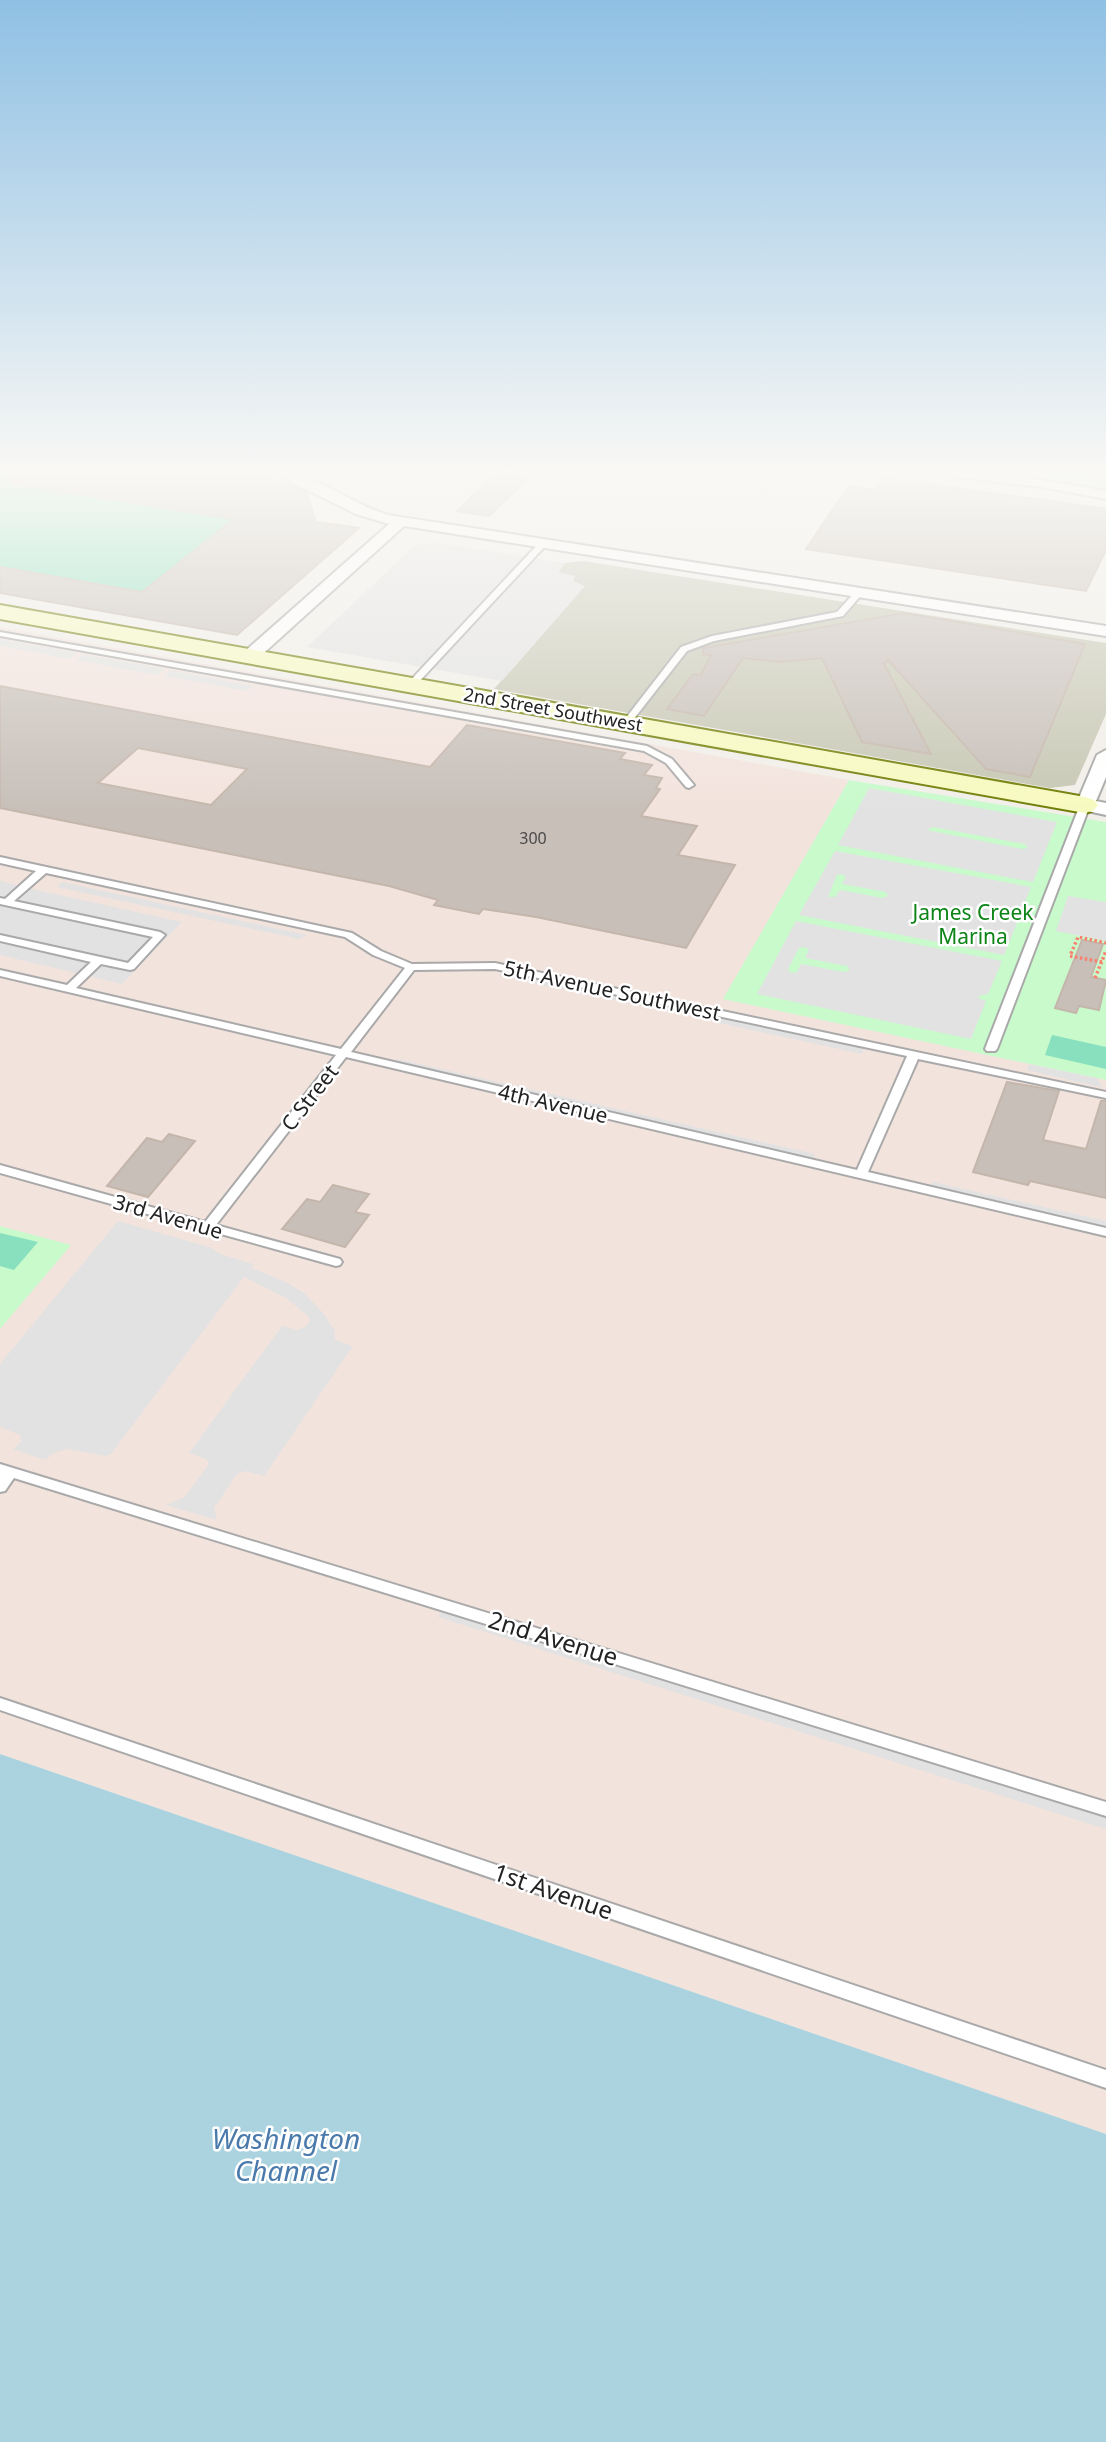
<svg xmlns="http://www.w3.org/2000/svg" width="1106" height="2442" font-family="'Noto Sans',sans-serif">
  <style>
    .military { fill: #f3e3dd }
    .construction { fill: #c7c7b4 }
    .park { fill: #c8facc }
    .pitch { fill: #88e0be }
    .parking { fill: #e2e2e2; fill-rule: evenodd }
    .water { fill: #aad3df }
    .building { fill: #c7bfb8; stroke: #c4b6ab; stroke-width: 2; fill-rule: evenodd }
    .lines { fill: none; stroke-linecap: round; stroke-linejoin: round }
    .lane-casing { stroke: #a9a9a9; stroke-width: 4 }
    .street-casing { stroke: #a9a9a9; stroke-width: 4 }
    .secondary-casing { stroke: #707d05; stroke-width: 4 }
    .path { stroke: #fa8072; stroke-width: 3.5; stroke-dasharray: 2.5 2.5; stroke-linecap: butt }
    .lane { fill: #fff; fill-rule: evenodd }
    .street { fill: #fff; fill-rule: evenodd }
    .secondary { fill: #f7fabf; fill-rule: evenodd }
    .labels { text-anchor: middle; stroke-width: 5; stroke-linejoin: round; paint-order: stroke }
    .far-number-label { font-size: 16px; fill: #4b4948 }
    .far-street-label { font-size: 18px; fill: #222; stroke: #fff }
    .park-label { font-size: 21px; fill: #0c8416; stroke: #fff }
    .street-label { font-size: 21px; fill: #222; stroke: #fff }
    .near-street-label { font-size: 24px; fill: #222; stroke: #fff }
    .near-water-label { font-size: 28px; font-style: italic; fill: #4a7aab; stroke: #fff }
  </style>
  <rect width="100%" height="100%" fill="#f2efe9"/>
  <path class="military" d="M0,627L849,780L724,999L1106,1080V2134L0,1754Z"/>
  <path class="construction" d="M583,561L1106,643V714L1075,785L1050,788L494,689L584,586L572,581L575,577L558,572L565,563Z"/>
  <path class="park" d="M977,471H1079L1106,481V491L1031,477Z
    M849,780L1106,822V1080L723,999Z
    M0,1226L71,1245L0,1329Z"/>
  <path class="pitch" d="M0,471H251L281,482L312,487L294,496L310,505L315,522L359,528L237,635L0,593Z
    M1052,1035L1106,1047V1069L1045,1055Z
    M0,1233L38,1242L14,1270L0,1266Z"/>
  <path class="parking" d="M438,543L565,563L558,572L575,576L573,581L585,586L502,681L307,647L415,545Z
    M0,639L77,653L69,659L0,646Z
    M83,654L165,669L156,675L76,660Z
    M170,670L253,686L247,691L164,676Z
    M869,788L1057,822L1033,882L838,845ZM933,827L1025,844L1028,848L1022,849L927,830Z
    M835,851L1031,887L1019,917L1008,918L1017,923L1004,955L799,915ZM842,874L846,877L842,884L886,892L888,896L882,898L840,890L835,897H828L837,875Z
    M0,881L36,890L182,922L122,984L0,955Z
    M62,882L307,935L299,939L57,887Z
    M1068,896L1106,902V941L1056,931Z
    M796,921L1002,961L988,994L978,996L980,999L986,1001L971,1039L757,994ZM805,947L809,950L805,958L847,966L850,970L844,972L801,964L797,972L791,973L788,969L799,948Z
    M503,971L677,1009L674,1013L499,976Z
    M718,1017L864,1048L862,1054L715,1022Z
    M397,1059L815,1154L813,1160L394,1064Z
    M1029,1064L1097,1078L1103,1088L1027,1070Z
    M933,1182L1106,1221V1228L931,1187Z
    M118,1221L212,1248L220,1254L253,1264L252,1268L288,1283L304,1293L324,1314L335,1331V1340L353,1346L264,1476L246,1471L237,1474L214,1508L217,1520L166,1505L185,1497L209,1464L206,1459L189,1453L282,1326L298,1330L305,1327L310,1321L308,1316L286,1298L244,1277L111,1454L105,1456L68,1449L53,1453L46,1460L13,1449L21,1442L20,1435L0,1427V1364Z
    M442,1610L1106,1817V1829L438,1617Z"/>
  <path class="water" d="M0,1754L1106,2134V2442H0Z"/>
  <path class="building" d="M14,471H251L306,492L316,522L359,528L237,635L0,593V567L142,592L234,519L13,484Z
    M496,474L527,479L489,516L457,511Z
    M885,478L1106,509V550L1086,591L806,549L849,486L877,490Z
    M904,613L1085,644L1030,777L986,769L888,660L884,664L931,754L862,742L822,658L780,662L743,658L704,716L667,709L693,674L701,675L711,655L703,654V648Z
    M0,686L430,767L467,725L625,753L620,759L652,765L644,775L662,778L656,788L660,789L641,816L697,826L678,855L735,865L686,948L536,917L483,909L479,914L434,905L438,900L389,886L0,808ZM138,748L247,769L211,805L98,783Z
    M1082,940L1103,944L1091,977L1106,980L1099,1010L1079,1006L1076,1013L1055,1008Z
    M1007,1082L1059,1091L1043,1140L1086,1149L1101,1101H1106V1198L1030,1181L1028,1185L973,1172Z
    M169,1134L195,1141L148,1197L107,1186L147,1138L162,1142Z
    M333,1185L369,1194L355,1212L369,1215L345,1247L282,1229L307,1199L320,1202Z"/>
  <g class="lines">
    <g class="lane-casing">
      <path id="lane" d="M541,541L548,543L414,687H408V683Z
        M856,591L863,593L843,616L714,641L687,651L629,725L622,723L681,647L712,636L837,612Z
        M0,632L647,746L672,759L694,785L689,788L686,787L666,763L644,751L0,636Z
        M1085,802L1090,805L997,1049L995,1051H987L985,1049L1080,805Z
        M0,857L352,933L381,951L412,964L495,963L1106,1092V1098L918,1059L868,1172L1106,1228V1236L346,1057L216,1225L340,1259L342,1262L340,1265L336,1266L210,1231H203L201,1229L0,1173V1165L205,1222L336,1055L0,976V970L67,985L91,962L0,941V935L128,963L153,937L0,904V898L5,899L36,871L0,863ZM46,873L345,937L373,955L405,968L341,1049L76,988L101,964L130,970L134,969L165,935L160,932L14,901ZM495,969L907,1056L857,1170L351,1052L414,970Z
        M0,1464L1106,1802V1816L14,1478L5,1491L0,1492Z
        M0,1698L1106,2070V2088L0,1710Z"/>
    </g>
    <g class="street-casing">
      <path id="street" d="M269,471C313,471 347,502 388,515L1106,626V636L404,526L256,660L250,661L242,656L244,652L389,524L356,514Z
        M931,471C991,471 1047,480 1106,491V499L1042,487L938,475Z
        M1106,750V777L1096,801L1106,803V815L1078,809L1076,805L1097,755Z"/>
    </g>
    <g class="secondary-casing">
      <path id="secondary" d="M0,605L1085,797L1094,800L1098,805L1094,810L1085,813L0,619Z"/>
    </g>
    <path class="path" d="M1102,962L1070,956L1078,937L1106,943
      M1095,978L1106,951"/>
    <use href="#lane" class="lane"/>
    <use href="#street" class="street"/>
    <use href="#secondary" class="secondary"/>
  </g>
  <linearGradient id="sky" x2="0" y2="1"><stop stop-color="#8fc0e4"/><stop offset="0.58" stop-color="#f9f8f5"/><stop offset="1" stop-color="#f9f8f5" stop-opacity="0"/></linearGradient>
  <rect width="1106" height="813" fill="url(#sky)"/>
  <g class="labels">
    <g class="far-number-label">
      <text x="533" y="844">300</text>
    </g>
    <g class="far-street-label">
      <text transform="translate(553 710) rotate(10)" y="6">2nd Street Southwest</text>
    </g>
    <g class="park-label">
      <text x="973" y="920">James Creek<tspan x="973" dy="24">Marina</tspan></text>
    </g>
    <g class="street-label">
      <text transform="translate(612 991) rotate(12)" y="7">5th Avenue Southwest</text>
      <text transform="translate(310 1098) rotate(-52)" y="7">C Street</text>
      <text transform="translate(553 1104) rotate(13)" y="7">4th Avenue</text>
      <text transform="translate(168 1217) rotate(16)" y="7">3rd Avenue</text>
    </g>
    <g class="near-street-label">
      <text transform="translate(553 1639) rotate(17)" y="8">2nd Avenue</text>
      <text transform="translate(553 1892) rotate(19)" y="8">1st Avenue</text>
    </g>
    <g class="near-water-label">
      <text x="286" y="2149">Washington<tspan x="286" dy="32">Channel</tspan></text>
    </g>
  </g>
</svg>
